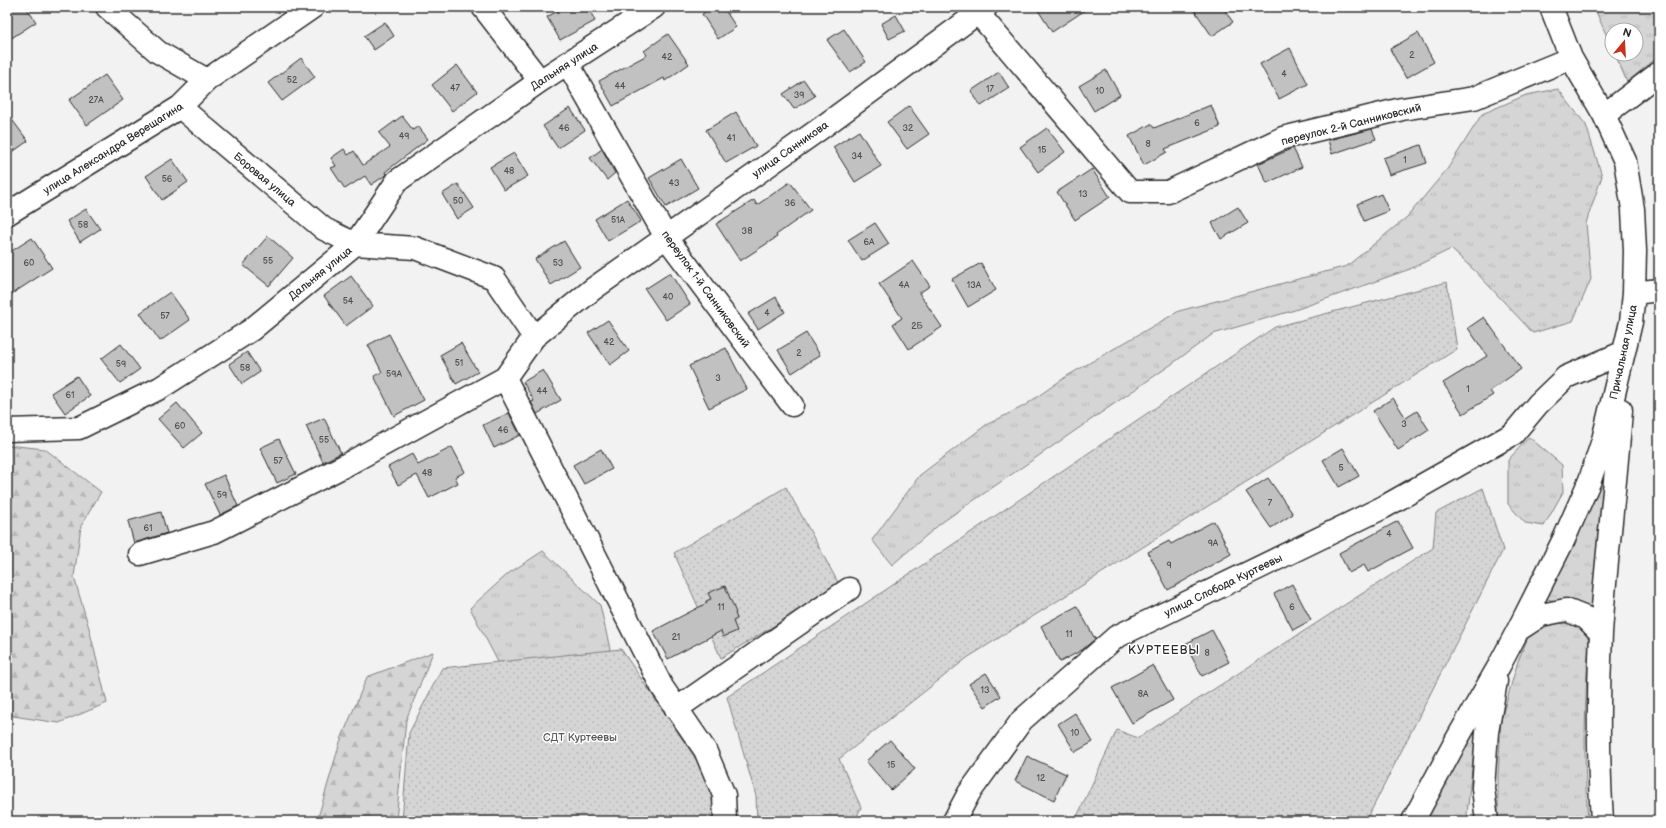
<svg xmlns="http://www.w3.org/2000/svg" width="1666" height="828" font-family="'Balsamiq Sans',sans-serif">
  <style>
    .grass { fill: url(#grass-tufts); stroke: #808080 }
    .forest { fill: url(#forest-firs); stroke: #808080 }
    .garden { fill: url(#garden-dots); stroke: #808080 }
    .building { fill: #c1c1c1; stroke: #2b2b2b }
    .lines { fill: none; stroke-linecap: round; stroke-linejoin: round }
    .minor-casing { stroke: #2b2b2b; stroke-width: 25 }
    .minor { stroke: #fff; stroke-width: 22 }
    .labels { text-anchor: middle; stroke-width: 3; stroke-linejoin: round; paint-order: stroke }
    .number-label { font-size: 9px; fill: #505050 }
    .street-label { font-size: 11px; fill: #2b2b2b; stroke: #fff }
    .park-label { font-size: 11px; fill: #565656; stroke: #fff }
    .neighbourhood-label { font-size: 12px; letter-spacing: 1px; fill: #2b2b2b; stroke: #fff }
  </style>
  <defs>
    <pattern id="grass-tufts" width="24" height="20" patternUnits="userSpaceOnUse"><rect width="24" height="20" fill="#d5d5d5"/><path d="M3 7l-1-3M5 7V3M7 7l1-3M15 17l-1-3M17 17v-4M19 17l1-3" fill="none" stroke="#b7b7b7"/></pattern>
    <pattern id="forest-firs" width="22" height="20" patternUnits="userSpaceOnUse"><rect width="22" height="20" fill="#d5d5d5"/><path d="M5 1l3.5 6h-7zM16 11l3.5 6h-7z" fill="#b7b7b7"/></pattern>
    <pattern id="garden-dots" width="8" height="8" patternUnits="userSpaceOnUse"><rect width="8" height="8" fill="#d5d5d5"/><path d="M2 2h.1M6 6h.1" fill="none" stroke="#b7b7b7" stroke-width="1.8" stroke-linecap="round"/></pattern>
  </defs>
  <rect width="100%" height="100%" fill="#f2f2f2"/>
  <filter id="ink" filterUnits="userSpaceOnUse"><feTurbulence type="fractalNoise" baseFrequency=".025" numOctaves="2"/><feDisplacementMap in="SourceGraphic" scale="8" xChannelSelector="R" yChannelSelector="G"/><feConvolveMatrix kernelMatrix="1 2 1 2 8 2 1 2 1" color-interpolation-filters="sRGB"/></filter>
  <g filter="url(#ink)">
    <path class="grass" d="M1594,7H1659V56L1627,82L1615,54H1636V30H1612V48Z
      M1558,89L1586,125L1602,176L1586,223L1591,279L1573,321L1533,333L1475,271L1451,249L1410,269L1295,310L1213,334L1169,366L941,523L892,565L872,540L920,475L986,425L1024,406L1067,376L1179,311L1347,266L1407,217L1448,168L1482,114L1526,95Z
      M1529,437L1562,465L1563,492L1544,526L1525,523L1508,504V460Z
      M1611,445L1595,608L1546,599L1590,507Z
      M543,551L600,605L610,649L582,681L498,662L470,608L509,573Z
      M1565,623L1579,627L1589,639C1585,700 1583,760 1588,821H1498V777L1501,720L1518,661L1529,635L1543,625Z
      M1478,714L1467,814L1469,821H1423Z"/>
    <path class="forest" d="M7,445L45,449L101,492L81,526L74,577L89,628L107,703L59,723L13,716L7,707Z
      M433,652L406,720L396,821H317L340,742L367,677Z"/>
    <path class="garden" d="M1447,282L1457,349L967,658L839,759L861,807L855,821H757L756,796L727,697L1275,327Z
      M786,487L840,586L721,658L674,553Z
      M1483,488L1503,550L1366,821H1075L1117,730L1138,738L1433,548L1436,513Z
      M621,649L709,778L715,821H402L409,733L442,668Z"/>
    <path class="building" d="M7,7H26L36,22L7,41Z
      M565,7H588L595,21L560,40L547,17Z
      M713,7H723L736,27L718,39L702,14Z
      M1036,7H1090L1052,32Z
      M1192,7H1222L1233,22L1212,36Z
      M896,15L905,31L889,39L881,24Z
      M385,22L394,36L374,50L364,36Z
      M844,29L866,62L850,72L827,40Z
      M1418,33L1434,62L1406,78L1390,49Z
      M668,34L689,64L665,81L664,78L613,106L599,81L647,55L644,51Z
      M1290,48L1308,84L1279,99L1260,64Z
      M301,58L315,77L282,101L268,83Z
      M457,65L477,92L452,111L432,85Z
      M1106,70L1120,95L1094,111L1079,86Z
      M999,72L1009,88L981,106L971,91Z
      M105,75L123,100L87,125L69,100Z
      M804,80L815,96L794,109L783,94Z
      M1211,105L1220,127L1165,149L1167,152L1144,165L1129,136L1151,124L1154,128Z
      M909,106L929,134L907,149L887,122Z
      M570,108L585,130L558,148L543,126Z
      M736,112L756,146L726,163L706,130Z
      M7,113L28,141L7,156Z
      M402,116L413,130L418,126L428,139L385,172L386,175L371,185L365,176L345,189L331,168L336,166L331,158L344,149L348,155L354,151L363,165L390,147L379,133Z
      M1047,128L1065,152L1038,172L1020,147Z
      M1372,129L1376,139L1332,154L1328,140Z
      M859,131L881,166L855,182L833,147Z
      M1421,145L1427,163L1389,175L1383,158Z
      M1293,148L1302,167L1267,183L1258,164Z
      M602,149L615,173L607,180L590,158Z
      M514,153L528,176L504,190L490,167Z
      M172,159L188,182L162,200L146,176Z
      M681,159L698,188L666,207L649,178Z
      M1092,169L1110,197L1075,220L1057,192Z
      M790,182L811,210L776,235L777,237L740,261L716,224L754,200L757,205Z
      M458,184L474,208L457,219L442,194Z
      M1381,194L1389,211L1364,221L1357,204Z
      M627,199L641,221L608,241L595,219Z
      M1238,207L1248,223L1221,239L1212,223Z
      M86,209L100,229L80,242L67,221Z
      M875,223L889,244L862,261L848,240Z
      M268,236L293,258L269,286L243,265Z
      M32,238L52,268L7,297V254Z
      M564,241L580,267L551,285L535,259Z
      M913,261L930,286L919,293L942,327L909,349L893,324L902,318L879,284Z
      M981,263L996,290L968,307L952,279Z
      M670,273L690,304L666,320L645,289Z
      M351,276L373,306L346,326L324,296Z
      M170,292L190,320L160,341L140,313Z
      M776,297L785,312L758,329L748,314Z
      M1484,317L1521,369L1490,391L1493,395L1463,414L1443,383L1487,356L1468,328Z
      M608,320L629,351L610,365L588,333Z
      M806,333L820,355L792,373L778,350Z
      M389,334L424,400L394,416L374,376L382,372L368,345Z
      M461,343L478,372L456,384L440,355Z
      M121,344L140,369L120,383L101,359Z
      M726,348L747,389L709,408L689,366Z
      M247,352L260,372L242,384L229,364Z
      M543,370L561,400L537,414L531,402L534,401L523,382Z
      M77,376L90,396L65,413L51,393Z
      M1393,398L1406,418L1417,411L1429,430L1398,450L1373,411Z
      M177,403L202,433L184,448L158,419Z
      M509,413L520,435L494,448L483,425Z
      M324,418L341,453L323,462L306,426Z
      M279,439L296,474L277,483L260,448Z
      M452,447L465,472L455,477L458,483L429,498L417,475L398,485L388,467L412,454L418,465Z
      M1343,448L1359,476L1339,487L1323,460Z
      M601,449L612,469L584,484L573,465Z
      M224,475L238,506L220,515L205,484Z
      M1268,478L1293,514L1271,528L1246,492Z
      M161,512L167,533L134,543L128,521Z
      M1214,521L1231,554L1168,590L1148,552L1169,541L1171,544Z
      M1398,521L1413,548L1368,572L1364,565L1349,573L1339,553Z
      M1292,584L1311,620L1293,630L1274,594Z
      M725,586L736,613H735L737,619L733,621L737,631L723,637L721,631L668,659L653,631L707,603L706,601L711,599L708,593Z
      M1077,606L1095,639L1082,650L1060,662L1041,626Z
      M1212,630L1229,662L1202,676L1185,644Z
      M1153,665L1173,700L1132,723L1112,688Z
      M986,673L1001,696L985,707L969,684Z
      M1075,713L1093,742L1075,752L1058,724Z
      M890,740L915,769L891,790L866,761Z
      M1027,756L1066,774L1054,800L1015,781Z"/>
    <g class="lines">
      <g class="minor-casing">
        <path id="minor" d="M107,7L158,52L207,80
          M483,7L540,81
          M978,13L1130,192H1168L1283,138L1402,109L1474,98L1571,58
          M568,64L666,237L792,405
          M180,107L324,229L355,244L415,248L494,278L534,337L593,289L821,128L986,7
          M1604,115L1659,73
          M7,214L180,107L207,80L313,7
          M1634,293L1659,290
          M505,378L662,687L705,750L724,795L725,821
          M7,430L79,428L160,388L251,330L355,244L397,181L540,81L654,7
          M140,554L214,532L344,466L505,378L534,337
          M1518,630L1541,615L1566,610L1586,618L1601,633
          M676,709L849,589
          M954,821L969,793L1022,720L1116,637L1384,507L1513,434L1538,404L1566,377L1624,352
          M1413,821L1457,739L1499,666L1518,630L1564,539L1590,480L1603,440L1631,322L1634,293L1635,251L1633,209L1625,161L1604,115L1571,58L1551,7
          M1487,821L1483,788L1487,732L1496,681
          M1602,821C1598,759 1598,695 1601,633C1606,558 1616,484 1621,410"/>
      </g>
      <use href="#minor" class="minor"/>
    </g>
  </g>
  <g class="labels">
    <g class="number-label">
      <text x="1412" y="58">2</text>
      <text x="667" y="60">42</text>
      <text x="1284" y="77">4</text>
      <text x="292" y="83">52</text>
      <text x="620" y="89">44</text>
      <text x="455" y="91">47</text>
      <text x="990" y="92">17</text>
      <text x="1100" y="94">10</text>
      <text x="799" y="98">39</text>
      <text x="96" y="103">27А</text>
      <text x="1197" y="126">6</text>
      <text x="564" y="131">46</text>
      <text x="908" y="131">32</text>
      <text x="404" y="139">49</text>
      <text x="731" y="141">41</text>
      <text x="1148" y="147">8</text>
      <text x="1042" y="153">15</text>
      <text x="857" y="159">34</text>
      <text x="1405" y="163">1</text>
      <text x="509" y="174">48</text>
      <text x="167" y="182">56</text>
      <text x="674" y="186">43</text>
      <text x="1083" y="197">13</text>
      <text x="458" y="204">50</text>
      <text x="790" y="206">36</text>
      <text x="618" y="223">51А</text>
      <text x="83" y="228">58</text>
      <text x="747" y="234">38</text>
      <text x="869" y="245">6А</text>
      <text x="268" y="264">55</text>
      <text x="29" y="266">60</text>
      <text x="558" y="266">53</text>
      <text x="904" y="288">4А</text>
      <text x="974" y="288">13А</text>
      <text x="668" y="300">40</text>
      <text x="348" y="304">54</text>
      <text x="767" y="316">4</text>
      <text x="165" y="319">57</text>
      <text x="917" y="329">2Б</text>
      <text x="609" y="345">42</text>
      <text x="799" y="356">2</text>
      <text x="459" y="366">51</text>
      <text x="121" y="367">59</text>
      <text x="245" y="371">58</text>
      <text x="394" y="377">59А</text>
      <text x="718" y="381">3</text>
      <text x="1468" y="392">1</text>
      <text x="542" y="394">44</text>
      <text x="70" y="398">61</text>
      <text x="1404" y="427">3</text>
      <text x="180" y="429">60</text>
      <text x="503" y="433">46</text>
      <text x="324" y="443">55</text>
      <text x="278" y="464">57</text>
      <text x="1341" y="471">5</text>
      <text x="427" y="476">48</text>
      <text x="222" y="498">59</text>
      <text x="1270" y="506">7</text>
      <text x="148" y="531">61</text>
      <text x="1389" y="537">4</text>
      <text x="1213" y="546">9А</text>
      <text x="1169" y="568">9</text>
      <text x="721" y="610">11</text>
      <text x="1292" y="610">6</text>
      <text x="1069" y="637">11</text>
      <text x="676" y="640">21</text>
      <text x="1207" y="656">8</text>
      <text x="985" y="693">13</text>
      <text x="1143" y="697">8А</text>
      <text x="1075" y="736">10</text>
      <text x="891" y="768">15</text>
      <text x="1041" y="781">12</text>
    </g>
    <g class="street-label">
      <text transform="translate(564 66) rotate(-33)" y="4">Дальняя улица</text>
      <text transform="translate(1351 124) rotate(-14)" y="4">переулок 2-й Санниковский</text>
      <text transform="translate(113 148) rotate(-32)" y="4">улица Александра Верещагина</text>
      <text transform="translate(790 149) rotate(-35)" y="4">улица Санникова</text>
      <text transform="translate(265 179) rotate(40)" y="4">Боровая улица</text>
      <text transform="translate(320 273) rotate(-39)" y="4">Дальняя улица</text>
      <text transform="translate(706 289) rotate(54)" y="4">переулок 1-й Санниковский</text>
      <text transform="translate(1623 352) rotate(-78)" y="4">Причальная улица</text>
      <text transform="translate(1223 585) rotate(-26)" y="4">улица Слобода Куртеевы</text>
    </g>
    <g class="park-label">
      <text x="580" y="741">СДТ Куртеевы</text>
    </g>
    <g class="neighbourhood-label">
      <text x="1164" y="654">КУРТЕЕВЫ</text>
    </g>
  </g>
  <rect width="1666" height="828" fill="none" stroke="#fff" stroke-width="24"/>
  <rect x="12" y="12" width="1642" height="804" fill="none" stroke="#2b2b2b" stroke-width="1.5" filter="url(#ink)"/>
  <g transform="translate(1624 42) rotate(18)"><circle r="19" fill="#ffffff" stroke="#aaaaaa"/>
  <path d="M0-3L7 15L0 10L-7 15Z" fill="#c8321e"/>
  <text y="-6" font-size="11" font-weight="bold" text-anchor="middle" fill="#2b2b2b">N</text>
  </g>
</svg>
